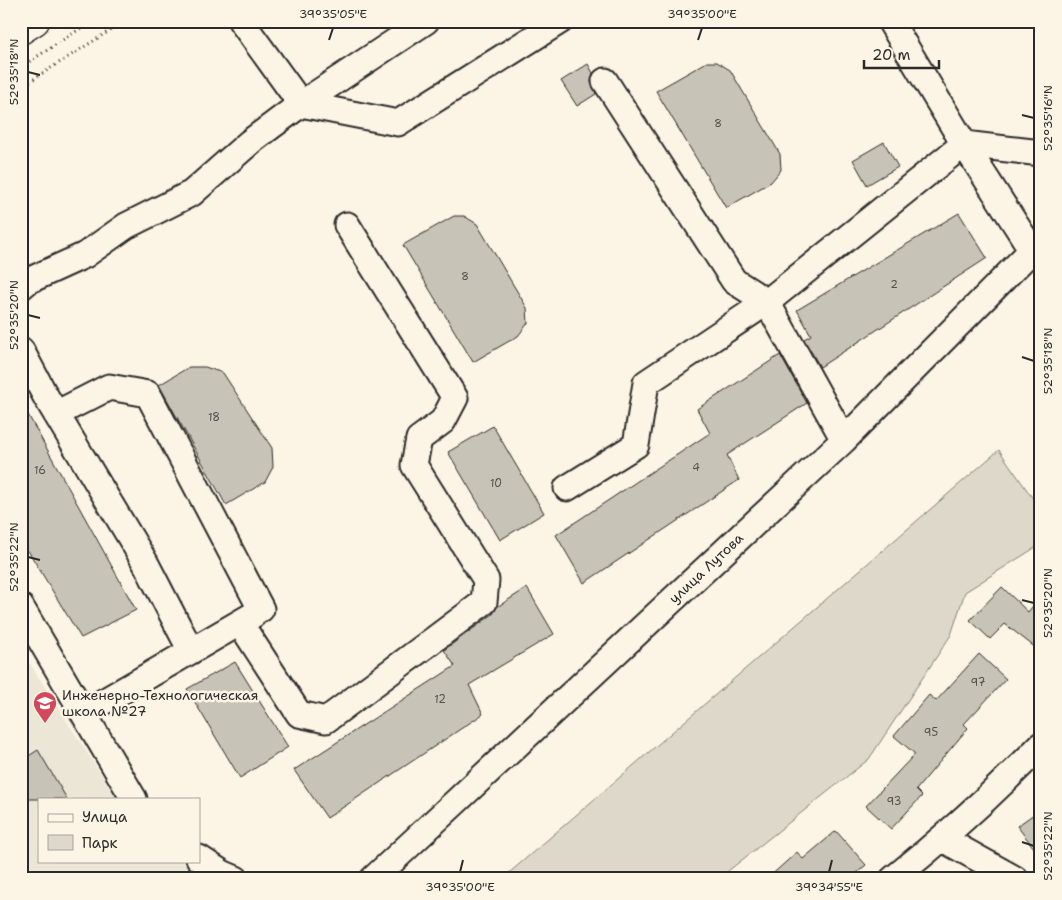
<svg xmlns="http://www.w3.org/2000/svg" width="1062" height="900" font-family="'Shantell Sans',sans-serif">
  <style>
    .built { fill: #ece6d7 }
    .green { fill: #ded8ca; stroke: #84827a }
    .building { fill: #c8c3b7; stroke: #2b2b2b }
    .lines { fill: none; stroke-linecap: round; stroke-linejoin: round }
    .minor-casing { stroke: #2b2b2b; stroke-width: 29 }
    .major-casing { stroke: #2b2b2b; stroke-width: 31 }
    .path { stroke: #2b2b2b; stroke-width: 3; stroke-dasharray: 1 4; stroke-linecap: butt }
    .minor { stroke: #fcf5e5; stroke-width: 25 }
    .major { stroke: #fcf5e5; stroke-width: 28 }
    .ticks { fill: none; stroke: #2b2b2b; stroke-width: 2 }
    .labels { text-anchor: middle; stroke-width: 5; stroke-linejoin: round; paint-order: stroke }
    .number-label { font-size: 11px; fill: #52514e }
    .street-label { font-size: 14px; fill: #2b2b2b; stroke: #fcf5e5 }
    .poi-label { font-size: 14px; fill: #2b2b2b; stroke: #fcf5e5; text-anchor: start }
    .neatline { fill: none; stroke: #2b2b2b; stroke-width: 2 }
    .ticks-label { font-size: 12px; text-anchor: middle; fill: #2b2b2b }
  </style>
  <rect width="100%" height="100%" fill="#fcf5e5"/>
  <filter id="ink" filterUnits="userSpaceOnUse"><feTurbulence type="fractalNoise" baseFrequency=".02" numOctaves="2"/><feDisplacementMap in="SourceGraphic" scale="10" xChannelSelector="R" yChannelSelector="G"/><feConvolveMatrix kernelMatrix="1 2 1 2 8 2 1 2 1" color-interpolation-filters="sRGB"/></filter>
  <g filter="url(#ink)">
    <path class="built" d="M21,650L117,799H39V861H187L223,879H21Z"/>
    <path class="green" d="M999,450L1041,510V544L965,592L951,635L869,759L718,879H502Z"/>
    <path class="building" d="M707,62H717L730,70L780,154L781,170L771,182L726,208L656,91Z
      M588,64L593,73L591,82L596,94L577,106L561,81Z
      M884,142L898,167L867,185L853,160Z
      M959,213L987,258L820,367L804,339L811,335L797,310Z
      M454,216H464L477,224L527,308L528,323L518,336L473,362L403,245Z
      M780,355L807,403L727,455L739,480L584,583L556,535L710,433L697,409Z
      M189,367H205L223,373L272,448L273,467L265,482L226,505L159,385Z
      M21,402L136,610L81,638L21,539Z
      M493,426L544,513L500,540L448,452Z
      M1002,587L1028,612L1041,596V652L1005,624L990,639L970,620Z
      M527,588L554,634L469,685L483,714L327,818L294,770L455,666L444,650L493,614L497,607Z
      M979,654L1006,679L964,724L968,728L916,790L922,796L891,829L866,806L915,754L894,736L929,695L936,701Z
      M235,662L288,747L240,778L187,689Z
      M38,750L67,799H21V761Z
      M1041,809V857L1017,826Z
      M836,831L866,865L850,879H767L797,852L803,859Z"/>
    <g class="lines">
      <g class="minor-casing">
        <path id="minor" d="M241,21L301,104L398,123L560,21
          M890,21L964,144L1032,250L1041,255
          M605,81L734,281L767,302L844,440
          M21,287L28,281L85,255L126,226L192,193L250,142L301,104L426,21
          M21,350L46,397L145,562L191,651
          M56,414L109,387L148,394L261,609
          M567,488L636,445L646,383L767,302L964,144L1041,153
          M21,607L134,799
          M240,623L299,714L326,720L484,602L486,580L414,465L419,439L443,421L455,398L347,225
          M84,713L253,615
          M943,839L1015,879
          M199,858L222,873L236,879
          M373,879L844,440L1032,250
          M893,879C945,837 994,793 1041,745"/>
      </g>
      <g class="major-casing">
        <path id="major" d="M21,30L35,21"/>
      </g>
      <path class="path" d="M21,67L92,21
        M21,87L125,21"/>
      <use href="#minor" class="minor"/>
      <use href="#major" class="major"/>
    </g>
  </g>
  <path class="ticks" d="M329,40L333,28M698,40L702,28M28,72L40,75M1022,115L1034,118M28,315L40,318M1022,357L1034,361M28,557L40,560M1022,600L1034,603M1022,842L1034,846M460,872L463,860M829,872L832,860"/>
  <defs>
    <g id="school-pin" transform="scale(1.25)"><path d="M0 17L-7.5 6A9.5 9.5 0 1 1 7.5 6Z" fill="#d1495b" stroke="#fcf5e5"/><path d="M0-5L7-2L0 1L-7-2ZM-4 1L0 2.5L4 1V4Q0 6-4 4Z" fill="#fff"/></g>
  </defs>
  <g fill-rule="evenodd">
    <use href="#school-pin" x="45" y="703"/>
  </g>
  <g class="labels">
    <g class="number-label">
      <text x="718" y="127">8</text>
      <text x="465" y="280">8</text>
      <text x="894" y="288">2</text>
      <text x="214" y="421">18</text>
      <text x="696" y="471">4</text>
      <text x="40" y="474">16</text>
      <text x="496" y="487">10</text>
      <text x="978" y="686">97</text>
      <text x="440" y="703">12</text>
      <text x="931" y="736">95</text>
      <text x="894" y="805">93</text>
    </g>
    <g class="street-label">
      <text transform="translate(706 568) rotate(-43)" y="5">улица Лутова</text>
    </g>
    <g class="poi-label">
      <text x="62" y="700">Инженерно-Технологическая<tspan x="62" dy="16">школа №27</tspan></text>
    </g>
  </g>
  <rect width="1062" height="900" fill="none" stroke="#fcf5e5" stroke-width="55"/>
  <rect x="38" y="798" width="162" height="65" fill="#fcf5e5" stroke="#a8a49b"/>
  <rect x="48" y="814" width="25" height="8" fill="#fcf5e5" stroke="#a8a49b"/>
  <text x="82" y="822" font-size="15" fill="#2b2b2b">Улица</text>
  <rect x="48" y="835" width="25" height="15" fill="#ded8ca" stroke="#a8a49b"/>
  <text x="82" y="848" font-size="15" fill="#2b2b2b">Парк</text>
  <path d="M864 60v8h75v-8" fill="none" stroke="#2b2b2b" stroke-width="2.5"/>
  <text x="872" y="60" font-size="15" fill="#2b2b2b" stroke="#fcf5e5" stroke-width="4" paint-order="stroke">20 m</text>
  <rect x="28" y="28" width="1006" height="844" class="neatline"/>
  <g class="ticks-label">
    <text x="333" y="18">39°35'05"E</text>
    <text x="702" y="18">39°35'00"E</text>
    <text transform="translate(14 72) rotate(-90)" y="4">52°35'18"N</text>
    <text transform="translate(1048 118) rotate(-90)" y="4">52°35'16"N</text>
    <text transform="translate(14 315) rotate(-90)" y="4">52°35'20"N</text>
    <text transform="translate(1048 361) rotate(-90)" y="4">52°35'18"N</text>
    <text transform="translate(14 557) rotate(-90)" y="4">52°35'22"N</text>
    <text transform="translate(1048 603) rotate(-90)" y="4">52°35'20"N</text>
    <text transform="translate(1048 846) rotate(-90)" y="4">52°35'22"N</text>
    <text x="460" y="891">39°35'00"E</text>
    <text x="829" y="891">39°34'55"E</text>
  </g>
</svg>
